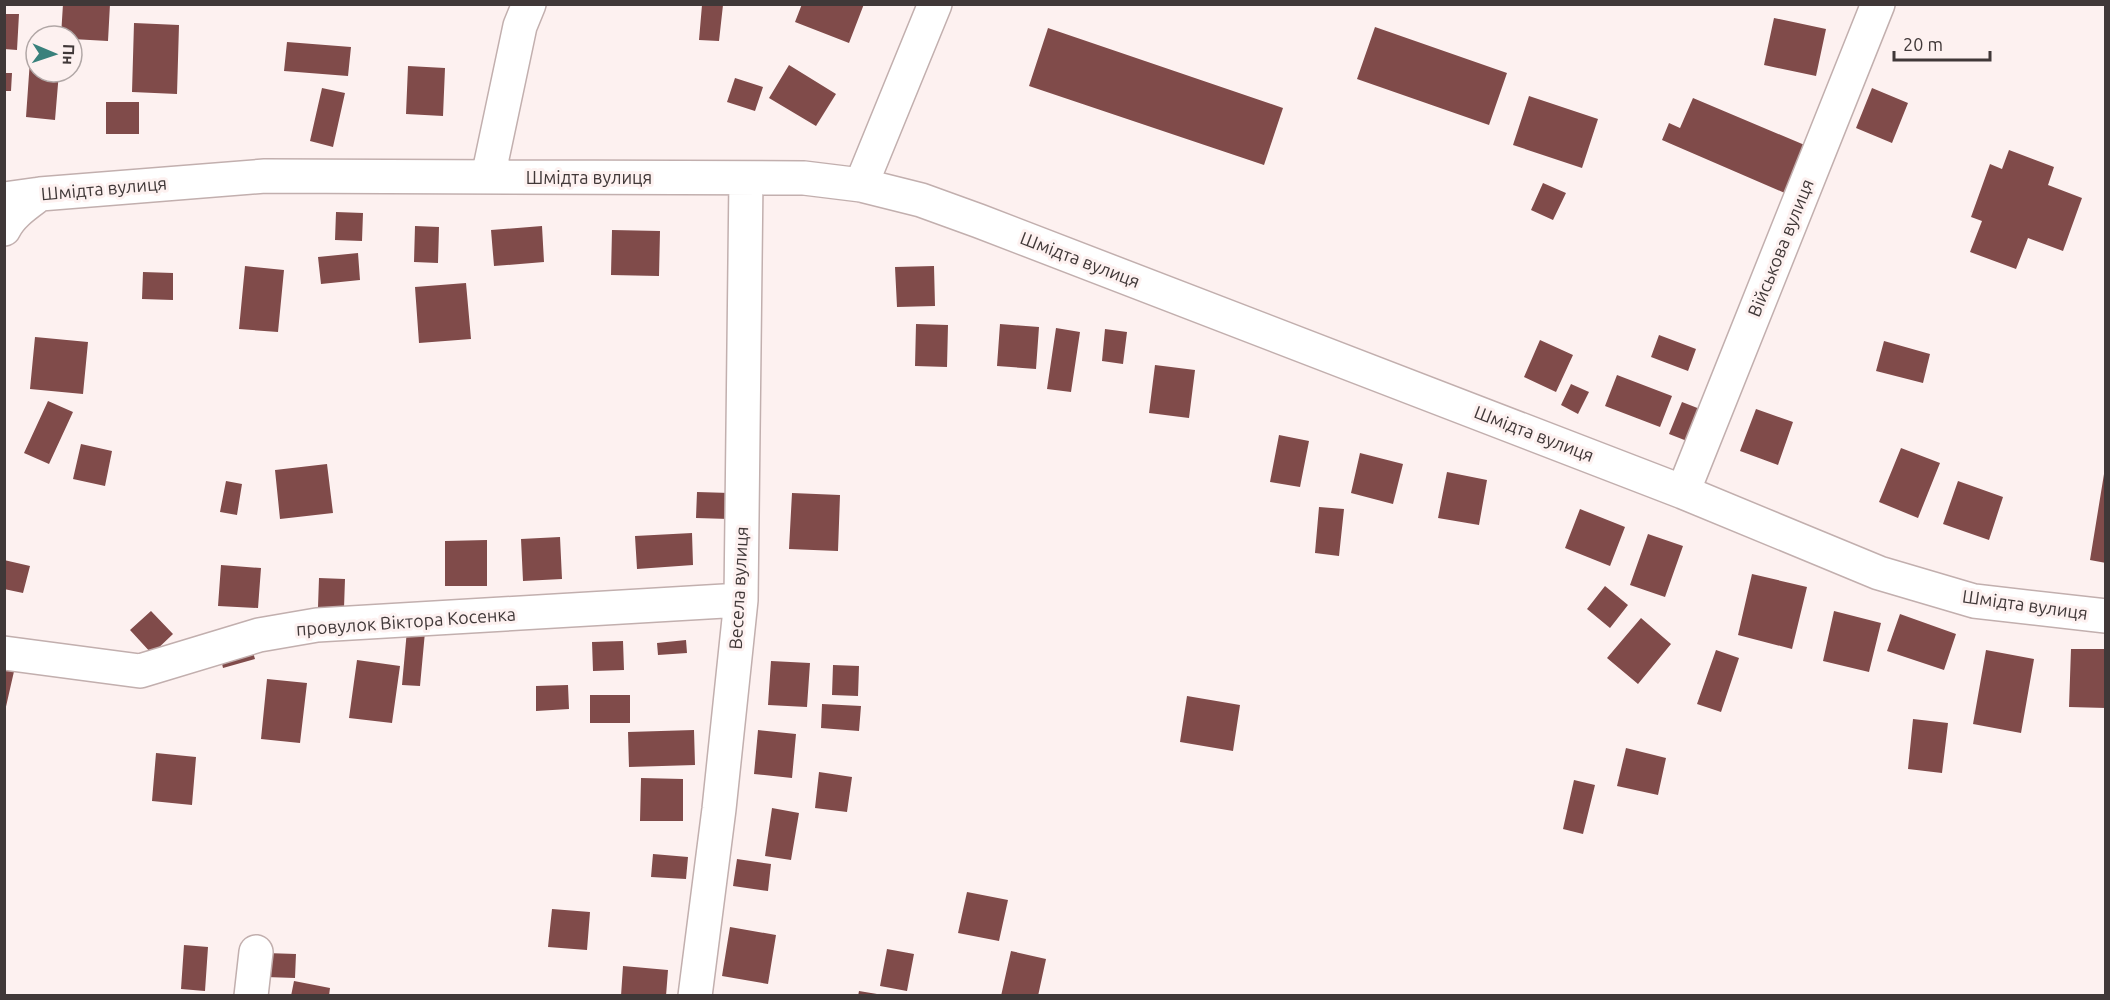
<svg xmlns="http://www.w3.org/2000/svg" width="2110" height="1000" font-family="Ubuntu,sans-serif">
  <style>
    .building { fill: #804b4a }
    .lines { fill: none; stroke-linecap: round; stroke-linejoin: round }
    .minor-casing { stroke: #c2afae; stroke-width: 36 }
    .minor { stroke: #fff; stroke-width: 33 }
    .labels { text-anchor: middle; stroke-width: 6; stroke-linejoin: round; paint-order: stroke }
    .street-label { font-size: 18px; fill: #403838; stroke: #fdf1f0 }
  </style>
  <rect width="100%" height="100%" fill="#fdf1f0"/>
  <path class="building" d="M63,4H110L108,41L72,39V36H61Z
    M802,4H864L849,43L795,22Z
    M702,5H723L719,41L699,40Z
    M4,14H19L17,50L4,49Z
    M1774,18L1826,29L1816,76L1764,65Z
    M134,23L179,25L177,94L132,92Z
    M1375,27L1507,73L1489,125L1357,79Z
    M1048,28L1283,108L1264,165L1029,86Z
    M287,42L351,47L348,76L284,71Z
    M30,60L36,61V72H59L55,120L26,117Z
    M789,65L836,94L816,126L769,98Z
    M408,66L445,68L443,116L406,114Z
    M4,73H12L11,91H4Z
    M735,78L763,87L755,111L727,102Z
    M322,88L345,93L333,147L310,141Z
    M1872,88L1908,103L1892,143L1856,128Z
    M1529,96L1598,119L1582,168L1513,145Z
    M1693,98L1807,146L1787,194L1662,140L1669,123L1680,128Z
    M106,102H139V134H106Z
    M2009,150L2054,167L2048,185L2082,198L2063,251L2028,238L2016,269L1970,252L1982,221L1971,217L1990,164L2002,169Z
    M1543,183L1566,193L1553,220L1531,210Z
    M336,212L363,213L362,241L335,240Z
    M415,226L439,227L438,263L414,262Z
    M542,226L544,262L494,266L491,230Z
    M612,230L660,231L659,276L611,275Z
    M358,253L360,280L321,284L318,257Z
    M245,266L284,270L278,332L239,329Z
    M934,266L935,306L897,307L895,267Z
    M143,272L173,273V300L142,299Z
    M466,283L471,339L419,343L415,287Z
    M916,324L948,325L947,367L915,366Z
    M1000,324L1039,327L1036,369L997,366Z
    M1056,328L1080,332L1071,392L1047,389Z
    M1105,329L1127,332L1123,364L1102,361Z
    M1659,335L1696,349L1688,371L1651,357Z
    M35,337L88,342L83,394L30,389Z
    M1540,340L1573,355L1556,392L1524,377Z
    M1884,341L1930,354L1923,383L1876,371Z
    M1155,365L1195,370L1189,418L1149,413Z
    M1617,375L1672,396L1660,427L1605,406Z
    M1571,384L1589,392L1578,414L1561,405Z
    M48,401L73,412L49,464L24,453Z
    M1682,402L1700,409L1687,441L1669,434Z
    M1756,409L1793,422L1778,465L1740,451Z
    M1279,435L1309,441L1300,487L1270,482Z
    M81,444L112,451L105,486L73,479Z
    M1901,448L1940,463L1918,518L1879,502Z
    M1360,453L1403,464L1393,504L1351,493Z
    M327,464L333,513L280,519L275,470Z
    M1447,472L1487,480L1479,525L1438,518Z
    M2104,474H2106V563L2090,560Z
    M226,481L242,484L237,515L220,512Z
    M1958,481L2003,497L1989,540L1943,524Z
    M697,492L730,493L729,519L696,518Z
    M792,493L840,495L838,551L789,549Z
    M1319,507L1344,509L1339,556L1315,553Z
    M1580,509L1625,527L1610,566L1565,548Z
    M692,533L693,565L637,569L635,536Z
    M1648,534L1683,546L1665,597L1630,585Z
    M560,537L562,579L523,581L521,539Z
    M487,540V586H445V541Z
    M4,560L30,566L23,593L4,589Z
    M221,565L261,568L258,608L218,606Z
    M1752,574L1807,587L1792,649L1738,635Z
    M319,578L345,579L344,608L318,607Z
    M1605,586L1628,605L1610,628L1587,609Z
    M151,611L173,634L152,654L130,630Z
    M1834,611L1881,623L1869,672L1823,661Z
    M1900,614L1956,634L1944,670L1887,651Z
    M1641,618L1671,644L1638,684L1607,658Z
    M407,630L425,632L420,686L402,685Z
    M686,640L687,653L658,655L657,643Z
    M623,641L624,670L593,671L592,642Z
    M251,646L255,659L223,668L220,655Z
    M2071,649H2106V708L2069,707Z
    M1716,650L1739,658L1721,712L1697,704Z
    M1986,650L2034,659L2021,733L1973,724Z
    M357,660L400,666L392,723L349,718Z
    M771,661L810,663L807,707L768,705Z
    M4,665L15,667L5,711H4Z
    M833,665L859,666L858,696L832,695Z
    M267,679L307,683L300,743L261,739Z
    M568,685L569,709L536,711V686Z
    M590,695H630V723H590Z
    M1187,696L1240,705L1233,751L1180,742Z
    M822,704L861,706L859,731L821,728Z
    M1913,719L1948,723L1942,773L1908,769Z
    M694,730L695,765L629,767L628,732Z
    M758,730L796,734L792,778L754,774Z
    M1626,748L1666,758L1658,795L1617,786Z
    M156,753L196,757L192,805L152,801Z
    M819,772L852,777L847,812L815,808Z
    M641,778L683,779V821H640Z
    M1574,780L1595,785L1583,834L1563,829Z
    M772,808L799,813L791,860L765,856Z
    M653,854L688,857L686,879L651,877Z
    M737,859L771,864L768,891L733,886Z
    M967,892L1008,900L999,941L958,933Z
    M552,909L590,912L587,950L548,947Z
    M730,927L776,935L768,984L722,976Z
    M184,945L208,947L205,991L181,989Z
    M887,949L914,954L907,991L880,986Z
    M1011,951L1046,959L1038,996H1001Z
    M266,953L296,954L295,978L266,977Z
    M623,966L668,970L666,996H621Z
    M294,981L330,988L329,996H291Z
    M859,991L877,994V996H858Z"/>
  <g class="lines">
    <g class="minor-casing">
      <path id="minor" d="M488,177L520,26L529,4
        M861,185L935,4
        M4,199L40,194L265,176L804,178L861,185L921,200L979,221L1683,492L1879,573L1974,601L2106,616
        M4,229C11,214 27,204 40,194
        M1683,492L1878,4
        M4,653L140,671L259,635L317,625L741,600
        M251,996L256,952
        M695,996L719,809L741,600L746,178"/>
    </g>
    <use href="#minor" class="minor"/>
  </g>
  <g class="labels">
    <g class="street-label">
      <text x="589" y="184">Шмідта вулиця</text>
      <text transform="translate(104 189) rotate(-5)" y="6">Шмідта вулиця</text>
      <text transform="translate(1781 248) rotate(-68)" y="6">Військова вулиця</text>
      <text transform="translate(1080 260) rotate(21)" y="6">Шмідта вулиця</text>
      <text transform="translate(1534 434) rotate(21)" y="6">Шмідта вулиця</text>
      <text transform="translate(739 588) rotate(-87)" y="6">Весела вулиця</text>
      <text transform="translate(2025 605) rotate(8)" y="6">Шмідта вулиця</text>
      <text transform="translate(406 622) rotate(-4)" y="6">провулок Віктора Косенка</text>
    </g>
  </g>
  <rect width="2110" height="1000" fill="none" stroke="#403838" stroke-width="12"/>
  <g transform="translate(54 54) rotate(92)"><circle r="28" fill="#fdf1f0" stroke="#b1a7a6" stroke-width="1.5"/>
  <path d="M0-4.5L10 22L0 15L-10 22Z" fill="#39817c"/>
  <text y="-9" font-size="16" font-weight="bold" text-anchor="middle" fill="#403838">Пн</text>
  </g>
  <path d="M1894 51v9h96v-9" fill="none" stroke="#403838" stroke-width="3"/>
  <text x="1903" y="51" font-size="18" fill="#403838" stroke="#fdf1f0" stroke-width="4.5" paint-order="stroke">20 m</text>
</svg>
